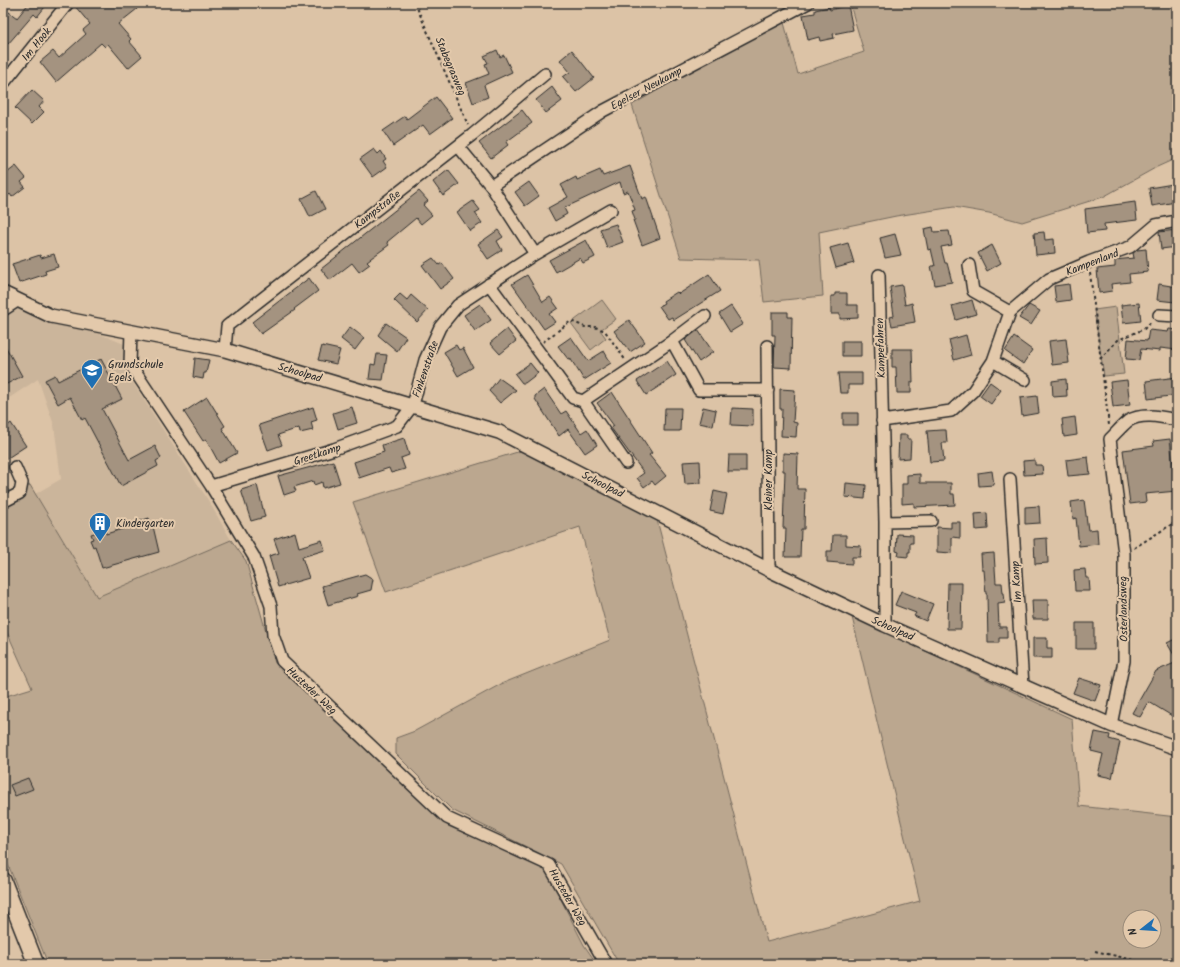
<svg xmlns="http://www.w3.org/2000/svg" width="1180" height="967" font-family="Kalam,sans-serif">
  <style>
    .built { fill: #cbb59b }
    .green { fill: #bba78f; stroke: #73695d; fill-rule: evenodd }
    .building { fill: #a49380; stroke: #2b2b2b }
    .lines { fill: none; stroke-linecap: round; stroke-linejoin: round }
    .minor-casing { stroke: #2b2b2b; stroke-width: 14 }
    .tertiary-casing { stroke: #2b2b2b; stroke-width: 16 }
    .secondary-casing { stroke: #2b2b2b; stroke-width: 18 }
    .path { stroke: #2b2b2b; stroke-width: 2; stroke-dasharray: 3 3; stroke-linecap: butt }
    .minor { stroke: #e3c9ab; stroke-width: 11 }
    .tertiary { stroke: #e3c9ab; stroke-width: 13 }
    .secondary { stroke: #e3c9ab; stroke-width: 15 }
    .labels { text-anchor: middle; stroke-width: 4; stroke-linejoin: round; paint-order: stroke }
    .street-label { font-size: 11px; fill: #2b2b2b; stroke: #e3c9ab }
    .poi-label { font-size: 11px; fill: #2b2b2b; stroke: #e3c9ab; text-anchor: start }
  </style>
  <rect width="100%" height="100%" fill="#dcc3a6"/>
  <filter id="ink" filterUnits="userSpaceOnUse"><feTurbulence type="fractalNoise" baseFrequency=".025" numOctaves="2"/><feDisplacementMap in="SourceGraphic" scale="8" xChannelSelector="R" yChannelSelector="G"/><feConvolveMatrix kernelMatrix="1 2 1 2 8 2 1 2 1" color-interpolation-filters="sRGB"/></filter>
  <g filter="url(#ink)">
    <path class="built" d="M19,308L43,320L95,332L124,344L126,372L208,500L231,540L97,597L35,494L61,479L54,425L38,379L3,402V313Z"/>
    <path class="green" d="M859,3H1177V158L1157,167L1103,197L1022,222L989,213L954,207L896,216L819,232L823,296L764,302L759,260L681,258L632,105L783,19L798,74L864,52L851,8Z
      M602,300L616,319L600,330L606,338L591,350L571,323Z
      M1116,307L1124,374L1104,376L1094,310Z
      M524,450L657,520L767,942L920,901L852,617L1072,719L1079,806L1177,817V964H619L561,864L452,810L396,754V738L415,731L501,684L610,640L580,527L386,592L353,502ZM1130,917H1154V941H1130Z
      M3,482L12,495L30,485L97,597L231,540L246,561L275,663L448,826L545,868L584,945L597,964H48L3,852V697L32,688L3,623Z"/>
    <path class="building" d="M29,3H48L37,17L34,14L8,44L3,39V18L9,12L17,18Z
      M75,3H132L137,9L118,24L131,39L129,41L142,56L128,68L108,44L105,47L101,43L56,82L40,62L53,51L59,58L86,34L83,30L90,24L74,5Z
      M848,5L853,30L833,34L834,38L820,41L819,37L808,40L803,15L815,13V10L829,7L830,10Z
      M497,50L500,57L504,55L512,72L484,85L488,97L473,103L466,83L489,74L485,64L488,63L484,56Z
      M572,50L594,78L576,92L563,77L570,72L560,60Z
      M552,87L562,101L546,113L536,100Z
      M32,90L44,101L39,107L44,112L32,124L15,108Z
      M436,97L452,118L430,134L423,125L393,146L383,131L405,116L407,119Z
      M522,110L532,123L506,142L508,145L491,158L479,143Z
      M374,149L378,154L381,151L386,159L383,161L387,167L373,177L360,159Z
      M16,166L26,178L21,182L25,187L12,197L10,194L8,196L3,189V176Z
      M630,166L642,199L646,197L660,238L642,245L633,220H635L632,211L635,210L628,191L623,193L620,182L564,208L567,214L555,221L548,208L568,197L561,185L576,177L577,180L600,170L603,176Z
      M448,170L459,184L443,196L433,182Z
      M529,182L539,196L525,206L515,192Z
      M1173,184L1176,202L1152,206L1149,188Z
      M316,191L325,209L310,217L301,199Z
      M419,191L428,201L423,205L432,215L421,224L416,218L387,242L389,245L367,261L370,264L359,272L352,263L330,280L321,269Z
      M473,201L480,210L475,213L482,223L470,231L457,212Z
      M1135,202L1137,220L1104,224L1105,231L1087,233L1085,209Z
      M616,224L623,242L607,248L600,229Z
      M933,227L934,232L949,231L952,245L941,247L945,263H947L952,282L935,285L931,266H935L931,249L928,250L924,229Z
      M498,230L503,237L497,241L502,250L488,259L478,244Z
      M1177,230V247L1161,249L1159,232Z
      M1044,232L1045,240L1054,239L1055,253L1036,255L1034,233Z
      M895,234L901,255L885,258L880,238Z
      M586,240L595,257L583,263L580,258L556,272L549,260Z
      M848,243L854,263L836,268L830,248Z
      M992,245L1001,263L987,271L978,253Z
      M1146,249L1148,272L1129,274L1130,282L1111,284L1112,291L1099,293L1097,269L1115,267V260L1134,258L1133,253L1137,250Z
      M54,254L58,267L45,271L46,274L19,283L12,264L40,255L41,258Z
      M433,258L439,265L442,263L454,279L440,289L422,265Z
      M709,274L720,291L674,320L672,317L668,319L659,306L664,303L663,301L677,292L679,294Z
      M527,275L543,302L550,297L558,308L549,314L555,322L544,329L512,284Z
      M309,278L318,291L294,309L295,310L261,334L252,322Z
      M1069,284L1071,300L1056,302L1054,286Z
      M1159,284L1177,287L1175,302L1157,300Z
      M902,285L905,305L912,303L915,322L892,326L890,317L894,316L890,287Z
      M835,293H847V305H858V318L840,319V314H831V296H835Z
      M400,294L407,300L411,295L428,310L417,322L394,300Z
      M972,300L976,314L956,320L952,306Z
      M1139,303L1141,321L1123,323L1121,305Z
      M480,304L491,320L475,331L464,315Z
      M1029,305L1040,311L1031,325L1019,318Z
      M731,306L743,324L730,332L719,314Z
      M772,312H788V317H792L791,368L774,367L775,335H772Z
      M629,320L645,342L630,352L614,331Z
      M386,323L406,337L397,351L378,335Z
      M350,327L364,338L355,350L341,339Z
      M507,329L516,341L500,354L490,343Z
      M1169,329L1177,330V350L1160,348V351L1141,349L1139,360L1126,359L1128,339L1147,341L1149,330L1168,332Z
      M698,330L713,352L699,362L685,340Z
      M966,335L971,355L954,360L949,340Z
      M571,337L588,361L604,351L611,363L584,380L570,358L568,359L558,346Z
      M1014,337L1032,350L1023,364L1005,351Z
      M1066,339L1069,363L1052,365L1049,341Z
      M842,341H861V356H842Z
      M3,342L22,376L3,386Z
      M456,345L459,350L463,348L473,367L458,376L444,352Z
      M322,346L340,350L336,364L318,360Z
      M892,349H912L913,382H911V393H897L896,367H892Z
      M377,354L387,355L383,380L369,379L371,364L375,365Z
      M195,358L209,360L206,373H204L203,379L193,377Z
      M101,359L122,399L102,409L129,460L155,446L161,458L156,461L158,466L121,486L85,418L82,420L70,397L58,404L45,380L55,375L58,381Z
      M667,361L676,375L646,395L637,381Z
      M530,363L538,373L525,383H522L515,374Z
      M838,373H862V385H848V393H840Z
      M1177,377V395L1148,399L1146,381Z
      M499,378L516,390L500,403L489,391Z
      M1066,379L1067,396L1053,397L1052,381Z
      M1127,380L1130,405L1113,407L1110,382Z
      M990,382L1001,390L991,404L980,396Z
      M544,389L561,414L566,411L581,433L587,429L597,445L585,453L568,429L559,436L535,399V396Z
      M780,389L795,390L793,422L797,423L796,437L781,436L782,409H780Z
      M612,392L652,453L649,455L666,476L655,485L652,481L644,487L637,478L644,473L611,428L614,426L597,403Z
      M1037,396L1039,413L1022,416L1020,398Z
      M207,397L225,426L222,428L237,453L219,463L206,439L203,441L184,412Z
      M313,407L317,420L311,422L313,430L300,433L299,428L278,435L282,445L268,450L259,425Z
      M352,407L357,423L338,429L333,413Z
      M703,407L716,410L713,426L699,423Z
      M665,408H681L680,431H664Z
      M732,408L753,409V426L731,425Z
      M843,413H858V425H843Z
      M1075,417L1077,435L1064,437L1062,419Z
      M11,423L26,446L3,461V429Z
      M941,430H946L947,443H942L944,461L930,462L927,431Z
      M899,435H907V439H911L910,458L898,459Z
      M404,438L409,455L401,458L405,469L391,473L389,468L359,478L354,462L384,452L382,445Z
      M1170,439L1174,475H1177V491L1145,494L1146,502L1130,504L1123,450L1154,446L1153,441Z
      M783,453L798,454L797,489H805L804,529H801L800,557H785L786,528H783L785,471H783Z
      M729,455H746V472H728Z
      M1088,457L1090,474L1068,476L1066,460Z
      M1035,460V465H1042L1043,474L1024,475L1023,461Z
      M333,461L340,483L323,488L322,482L314,485L313,481L294,487L296,491L284,495L278,476Z
      M700,461L701,483L685,484L683,462Z
      M992,471L994,485L979,486L978,473Z
      M920,474V483H951V494H954L955,505L914,507V503L902,504V484H907V475Z
      M846,483L866,485L865,499L845,497Z
      M257,485L265,517L251,521L241,490Z
      M714,491L727,494L723,514L710,511Z
      M1084,500L1088,530L1097,529L1098,544L1079,546L1076,518L1073,519L1071,502Z
      M1039,506L1040,523L1025,524V507Z
      M987,513L988,529L976,530L975,514Z
      M149,518L150,523L152,522L159,552L102,568L95,546L93,547L90,540L93,539L91,534L105,530L106,534L138,524L137,522Z
      M951,522H960V538L952,537V553L937,552V527L951,528Z
      M295,532L299,547L322,540L325,550L302,557L309,578L278,587L269,556L279,553L274,539Z
      M897,534L913,535V543H910V552H908V557L898,556L899,552L896,551Z
      M833,535H846V545L861,546L860,557H852V564L827,562V551H832Z
      M1047,538L1048,563L1035,564L1034,539Z
      M994,553L996,583H1002L1003,593H1004L1005,603L998,604L999,627H1007V638H999V643H988L987,594H986L984,570H982L981,554Z
      M1085,569L1086,578H1089L1090,591H1075L1074,570Z
      M365,574L373,579L371,590L357,594L358,596L328,605L322,586Z
      M948,583H962L961,629H947Z
      M901,591L933,604L926,621L914,616L916,613L895,605Z
      M1032,600H1048V619H1033Z
      M1076,623H1094V649H1076Z
      M1033,638H1047V648H1052V658H1033Z
      M1177,638V660L1167,643Z
      M1177,662V719L1149,702L1140,717L1132,713L1156,671Z
      M1079,678L1101,685L1095,701L1073,693Z
      M1095,732L1110,735L1109,739L1120,742L1112,778L1098,775L1103,754L1091,751Z
      M28,778L33,789L15,796L10,785Z"/>
    <g class="lines">
      <g class="minor-casing">
        <path id="minor" d="M3,84L68,3
          M458,146L491,186L535,254
          M491,186L603,111L808,3
          M969,265L973,291L1010,312
          M879,275L885,522V625
          M489,284L573,398L583,401L626,463
          M3,310L17,301
          M1159,315L1177,316
          M131,331L130,364L211,486L254,557L271,606L273,635L282,661L447,818L549,865L606,964
          M672,341L705,316
          M767,346L769,570
          M225,350L227,326L472,135L545,74
          M993,361L1025,380
          M583,401L672,341L699,390H768
          M882,421L951,411L973,391L993,361L1010,312L1049,279L1089,262L1130,247L1156,225L1177,221
          M1010,479L1023,686
          M211,486L334,449L397,426L413,405L425,360L440,327L458,305L535,254L611,210
          M3,502L20,493L22,483L15,467
          M885,522L931,521
          M1111,725L1124,661V554L1110,439C1116,433 1122,426 1128,421C1142,412 1162,417 1177,420"/>
      </g>
      <g class="tertiary-casing">
        <path id="tertiary" d="M3,293L51,316L225,350L499,432L769,570L885,625L1111,725L1177,748"/>
      </g>
      <g class="secondary-casing">
        <path id="secondary" d="M3,880L36,964"/>
      </g>
      <path class="path" d="M415,3L468,125
        M1090,273L1109,425
        M543,342L571,321L585,327H595L605,331L626,361
        M1100,359L1118,340L1144,329L1152,321
        M1134,548L1177,521
        M1095,951L1150,964"/>
      <use href="#minor" class="minor"/>
      <use href="#tertiary" class="tertiary"/>
      <use href="#secondary" class="secondary"/>
    </g>
  </g>
  <defs>
    <g id="school-pin" transform="scale(1.15)"><path d="M0 17L-7.5 6A9.5 9.5 0 1 1 7.5 6Z" fill="#1f6fb2" stroke="#e3c9ab"/><path d="M0-5L7-2L0 1L-7-2ZM-4 1L0 2.5L4 1V4Q0 6-4 4Z" fill="#fff"/></g>
    <g id="building-pin" transform="scale(1.15)"><path d="M0 17L-7.5 6A9.5 9.5 0 1 1 7.5 6Z" fill="#1f6fb2" stroke="#e3c9ab"/><path d="M-4-6H4V6H1V3H-1V6H-4ZM-2.5-4.3h1.7v1.8h-1.7ZM.8-4.3h1.7v1.8H.8ZM-2.5-1h1.7V.8h-1.7ZM.8-1h1.7V.8H.8Z" fill="#fff"/></g>
  </defs>
  <g fill-rule="evenodd">
    <use href="#school-pin" x="92" y="370"/>
    <use href="#building-pin" x="100" y="523"/>
  </g>
  <g class="labels">
    <g class="street-label">
      <text transform="translate(36 44) rotate(-51)" y="4">Im Hook</text>
      <text transform="translate(451 66) rotate(67)" y="4">Stabegrasweg</text>
      <text transform="translate(646 88) rotate(-28)" y="4">Egelser Neukamp</text>
      <text transform="translate(377 209) rotate(-38)" y="4">Kampstraße</text>
      <text transform="translate(1092 262) rotate(-21)" y="4">Kampenland</text>
      <text transform="translate(880 348) rotate(-92)" y="4">Kampefahren</text>
      <text transform="translate(425 369) rotate(-71)" y="4">Finkenstraße</text>
      <text transform="translate(300 372) rotate(16)" y="4">Schoolpad</text>
      <text transform="translate(317 454) rotate(-18)" y="4">Greetkamp</text>
      <text transform="translate(768 480) rotate(-90)" y="4">Kleiner Kamp</text>
      <text transform="translate(603 484) rotate(27)" y="4">Schoolpad</text>
      <text transform="translate(1016 582) rotate(-94)" y="4">Im Kamp</text>
      <text transform="translate(1123 609) rotate(-91)" y="4">Osterlandsweg</text>
      <text transform="translate(893 628) rotate(24)" y="4">Schoolpad</text>
      <text transform="translate(312 690) rotate(43)" y="4">Husteder Weg</text>
      <text transform="translate(568 897) rotate(60)" y="4">Husteder Weg</text>
    </g>
    <g class="poi-label">
      <text x="108" y="368">Grundschule<tspan x="108" dy="13">Egels</tspan></text>
      <text x="116" y="527">Kindergarten</text>
    </g>
  </g>
  <rect width="1180" height="967" fill="none" stroke="#e3c9ab" stroke-width="16"/>
  <rect x="8" y="8" width="1164" height="951" fill="none" stroke="#2b2b2b" stroke-width="1.5" filter="url(#ink)"/>
  <g transform="translate(1142 929) rotate(253)"><circle r="19" fill="#e3c9ab" stroke="#998a78"/>
  <path d="M0-3L7 15L0 10L-7 15Z" fill="#1f6fb2"/>
  <text y="-6" font-size="11" font-weight="bold" text-anchor="middle" fill="#2b2b2b">N</text>
  </g>
</svg>
